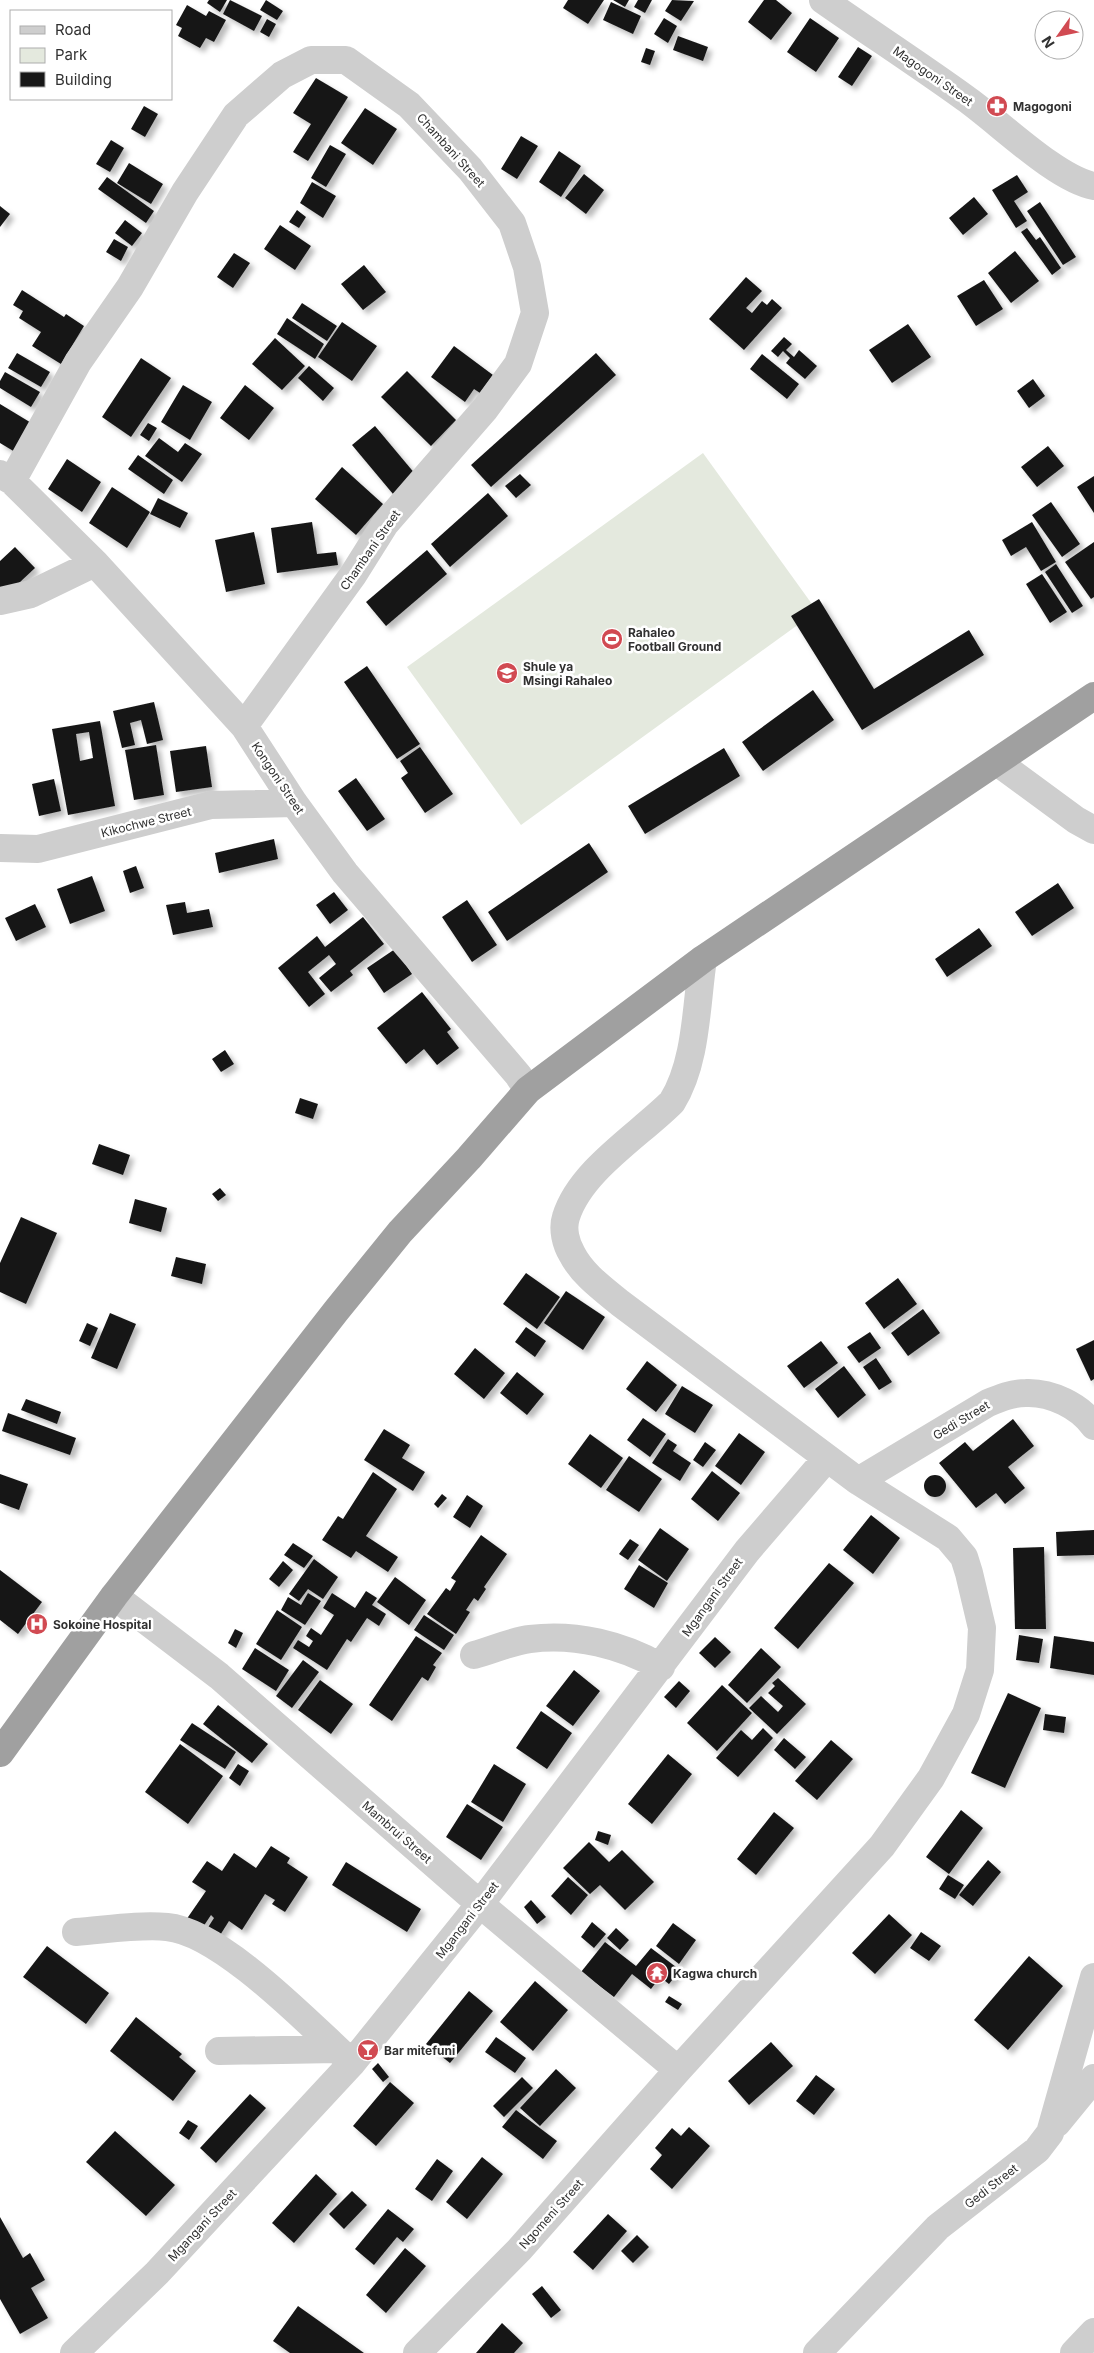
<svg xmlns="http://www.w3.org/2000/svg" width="1094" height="2353" viewBox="0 0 1094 2353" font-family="Inter,sans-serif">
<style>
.green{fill:#e4e9de}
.building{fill:#181818;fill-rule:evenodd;filter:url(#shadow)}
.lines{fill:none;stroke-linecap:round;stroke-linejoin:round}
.minor{stroke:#cecece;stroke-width:28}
.trunk{stroke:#a0a0a0;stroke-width:28}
.labels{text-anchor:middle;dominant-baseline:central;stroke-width:5;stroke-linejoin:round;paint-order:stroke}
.street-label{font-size:12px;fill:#313131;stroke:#fff}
.poi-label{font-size:12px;font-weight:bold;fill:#313131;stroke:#fff;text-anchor:start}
</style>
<defs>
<filter id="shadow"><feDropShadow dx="4.5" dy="4.5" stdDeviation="2.5" flood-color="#0004"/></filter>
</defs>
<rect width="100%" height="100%" fill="#fff"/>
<path class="green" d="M703 453 817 611 521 825 407 667Z"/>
<path class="building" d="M209 0H227L220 12 207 3Z
M230 0 262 16 254 31 223 14Z
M266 0 283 11 277 20 260 10Z
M568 0H604L588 24 563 8Z
M613 0H629L625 7Z
M638 0H652L645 13 634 7Z
M672 0 694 1 681 21 665 11Z
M764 0H776L792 13 771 40 748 22Z
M611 2 641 16 633 34 603 20Z
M187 5 206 16 209 11 226 20 214 42 206 38 200 48 178 36 182 28 176 25Z
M664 18 677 26 668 43 654 34Z
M810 18 839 38 816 72 787 52Z
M267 19 276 24 269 37 260 32Z
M678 36 708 47 703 61 673 50Z
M858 47 872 56 852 86 838 77Z
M646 48 655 51 650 65 641 62Z
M316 78 348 97 308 161 293 152 311 124 293 113Z
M144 106 158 114 145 137 131 129Z
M365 108 397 129 373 165 341 143Z
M521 136 538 146 517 179 501 169Z
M111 140 124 148 110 172 96 164Z
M330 145 346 154 326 187 311 178Z
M559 151 581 166 561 197 539 182Z
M129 163 163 184 151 204 117 183Z
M584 174 604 190 586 214 565 198Z
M1017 175 1028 192 1014 201 1027 221 1016 228 992 190Z
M107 177 154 211 146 223 98 189Z
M312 182 336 196 323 218 300 203Z
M974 197 988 214 963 235 949 218Z
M1040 202 1076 257 1063 265 1027 211Z
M0 206 10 214 0 227Z
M297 210 306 217 299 228 289 222Z
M125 220 142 233 132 246 115 233Z
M280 225 311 246 295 270 264 249Z
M1027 228 1036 240 1040 237 1061 268 1052 275 1021 232Z
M114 239 128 247 121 261 106 252Z
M1015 251 1039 281 1011 303 988 273Z
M234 253 250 263 233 288 217 277Z
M364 265 386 292 363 310 341 284Z
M746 277 762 291 746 308 752 313 762 301 767 305 772 299 782 308 744 350 709 319Z
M984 280 1003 309 976 326 957 296Z
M22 290 64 317 66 314 84 326 61 364 32 346 41 332 19 318 23 311 13 305Z
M302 303 337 326 327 341 292 318Z
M287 318 324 344 315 359 277 334Z
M342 322 377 346 352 381 318 357Z
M908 324 931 357 892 383 869 350Z
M784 337 792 344 786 350 794 357 799 350 817 366 805 379 786 363 790 358 783 351 778 357 771 351Z
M275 338 305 366 282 390 252 364Z
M454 346 493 375 480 393 474 389 465 402 431 377Z
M17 353 50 372 41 387 8 368Z
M596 353 616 375 491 487 471 465Z
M762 354 799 384 787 399 750 369Z
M141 358 171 378 131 437 102 417Z
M309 366 334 388 323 401 298 378Z
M407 371 456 420 431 446 381 397Z
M5 372 40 392 31 407 0 388V381Z
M1033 379 1045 396 1029 408 1017 391Z
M183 385 212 402 190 440 161 422Z
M245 385 274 408 249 440 220 418Z
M0 404 33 424 15 452 0 443Z
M148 423 157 428 149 441 140 435Z
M375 426 416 475 393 494 352 445Z
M159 438 178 452 185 443 202 454 182 482 145 456Z
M1048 446 1064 466 1037 487 1021 467Z
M138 455 173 480 164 494 128 469Z
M67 459 101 482 82 512 48 489Z
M342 467 383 504 356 535 315 499Z
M520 474 531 485 516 498 505 486Z
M1094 476V513L1077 487Z
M112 487 150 512 127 548 89 523Z
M488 493 508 516 450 567 431 544Z
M158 498 188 513 180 528 150 514Z
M1051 502 1080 544 1062 557 1032 515Z
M312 522 317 554 336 552 338 565 277 573 271 528Z
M1032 522 1056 562 1041 571 1026 547 1011 556 1002 540Z
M254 532 265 584 226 592 215 540Z
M1094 542V597L1091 599 1065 562Z
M15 547 35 568 4 597 0 593V561Z
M427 550 447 574 386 626 366 602Z
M1056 564 1083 606 1072 613 1045 572Z
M1042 574 1067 612 1050 623 1026 584Z
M819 599 874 689 969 630 984 655 862 730 791 616Z
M367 666 420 744 397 759 344 682Z
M813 690 834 720 763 771 742 742Z
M154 702 163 740 147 744 141 720 130 723 135 745 122 748 113 711Z
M100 721 115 806 68 815 52 729ZM89 732 93 758 80 761 76 734Z
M156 745 164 795 134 800 125 750Z
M206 746 212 787 176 792 170 751Z
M420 747 453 794 425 813 401 778 408 773 400 761Z
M724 748 740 776 645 834 628 806Z
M356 778 385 819 367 831 338 791Z
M54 779 61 811 39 816 32 784Z
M274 839 278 859 219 873 215 853Z
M589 843 608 872 507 941 488 912Z
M136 866 144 888 130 893 123 871Z
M92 876 105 911 70 924 57 889Z
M1058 883 1074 908 1032 936 1015 912Z
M334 892 348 910 330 924 316 905Z
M467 900 497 945 472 962 442 917Z
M185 902 187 913 209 909 213 927 173 935 166 905Z
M35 904 46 927 16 941 5 918Z
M363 917 384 944 350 971 353 975 331 992 319 978 336 964 329 955 308 972 325 994 309 1007 278 968 317 936 325 947Z
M979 928 992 946 947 977 935 959Z
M395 949 412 974 384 993 367 968Z
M422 992 451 1029 447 1032 459 1048 437 1065 424 1049 406 1064 377 1028Z
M225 1050 234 1064 221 1072 212 1059Z
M300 1098 318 1104 313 1119 295 1113Z
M99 1144 130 1155 123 1175 92 1164Z
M220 1188 226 1195 218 1201 212 1194Z
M135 1199 167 1208 161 1232 129 1223Z
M21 1217 57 1233 26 1304 0 1292V1263Z
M176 1257 206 1264 202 1284 171 1276Z
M526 1273 560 1297 537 1329 503 1304Z
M898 1278 917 1304 884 1329 865 1303Z
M566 1291 605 1317 583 1350 544 1323Z
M923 1309 940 1333 908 1356 891 1333Z
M110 1313 136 1324 117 1369 91 1358Z
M87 1323 98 1328 90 1346 79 1341Z
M526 1327 546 1341 535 1357 515 1342Z
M870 1332 881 1348 859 1363 847 1347Z
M1094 1340V1379L1091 1381 1076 1349Z
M821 1341 838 1363 804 1388 787 1366Z
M475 1348 505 1373 484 1399 454 1374Z
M876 1358 892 1382 879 1390 863 1367Z
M647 1361 677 1385 656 1412 626 1389Z
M844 1366 866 1395 838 1418 815 1389Z
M517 1372 544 1394 527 1415 500 1393Z
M682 1386 713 1405 695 1433 665 1414Z
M26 1399 61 1412 57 1424 21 1410Z
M8 1413 76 1438 70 1455 2 1431Z
M643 1418 666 1434 650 1457 627 1440Z
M1013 1419 1034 1446 1008 1467 1025 1488 1005 1504 996 1493 976 1508 939 1463 965 1442 973 1451Z
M384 1429 410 1445 402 1458 425 1472 413 1491 364 1460Z
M739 1433 765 1452 741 1485 715 1466Z
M590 1434 623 1458 601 1488 568 1464Z
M668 1439 677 1445 673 1451 691 1463 680 1481 652 1463Z
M705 1442 716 1450 703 1467 693 1460Z
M629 1456 662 1479 639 1512 606 1490Z
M712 1471 740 1493 718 1521 691 1499Z
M373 1472 397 1489 366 1536 398 1557 388 1572 356 1551 351 1558 322 1540 338 1516 343 1519Z
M0 1474 28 1484 19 1510 0 1503Z
M924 1486a11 11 0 1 1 22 0a11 11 0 1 1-22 0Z
M442 1494 447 1498 438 1508 434 1504Z
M467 1495 483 1506 470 1528 453 1517Z
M871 1515 900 1538 873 1574 843 1550Z
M660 1528 689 1549 667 1581 638 1560Z
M1094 1530V1555L1057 1556 1056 1532Z
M481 1535 507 1554 484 1587 486 1589 478 1601 474 1598 466 1610 470 1612 456 1634 427 1614 446 1588 450 1591 456 1581 451 1578Z
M630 1539 639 1545 628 1560 619 1554Z
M293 1543 313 1556 304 1568 284 1555Z
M1044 1547 1046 1629H1015L1013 1548Z
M314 1559 338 1577 323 1599 308 1589 299 1601 289 1594Z
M283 1561 293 1570 279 1587 269 1579Z
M829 1563 854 1583 798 1649 774 1628Z
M639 1565 668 1583 654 1608 624 1589Z
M0 1570 42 1602 18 1634 0 1620Z
M395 1577 426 1600 409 1625 377 1602Z
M366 1591 377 1598 372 1605 386 1614 379 1626 367 1618 351 1642 347 1639 327 1670 293 1648 298 1640 309 1647 313 1641 306 1636 311 1628 321 1635 334 1615 323 1608 332 1593 355 1608Z
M308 1593 321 1601 305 1625 281 1610 288 1597 301 1605Z
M277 1610 302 1627 281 1660 256 1644Z
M424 1615 454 1635 444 1650 414 1630Z
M235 1629 243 1633 236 1648 228 1643Z
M1019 1635 1043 1639 1039 1663 1016 1660Z
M416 1636 442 1653 433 1665 436 1667 428 1681 422 1677 392 1721 369 1705Z
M1054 1636 1094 1642V1675L1050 1668Z
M715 1637 731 1652 715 1668 699 1653Z
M255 1648 289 1670 276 1691 242 1669Z
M761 1648 781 1667 747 1703 728 1685Z
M303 1660 319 1672 292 1708 276 1696Z
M574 1670 600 1691 573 1726 546 1706Z
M778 1678 806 1704 777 1734 749 1708 761 1696 778 1712 783 1706 768 1693 775 1686 772 1683Z
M320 1680 353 1704 331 1734 298 1710Z
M679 1681 690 1691 676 1708 664 1697Z
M722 1685 752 1713 717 1751 687 1723Z
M1008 1693 1041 1708 1005 1788 971 1773Z
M218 1705 268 1744 252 1763 203 1724Z
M541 1711 572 1733 547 1769 516 1748Z
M1045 1714 1066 1717 1064 1733 1043 1730Z
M192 1723 236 1752 225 1769 180 1740Z
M763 1728 773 1738 738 1777 716 1758 741 1730 752 1740Z
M784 1738 806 1757 795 1769 774 1750Z
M831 1740 853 1759 817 1800 795 1781Z
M180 1744 223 1776 188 1824 145 1792Z
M668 1754 692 1774 652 1824 628 1804Z
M238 1764 249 1771 240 1786 229 1778Z
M494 1764 526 1784 503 1822 471 1802Z
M467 1804 503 1827 481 1860 446 1837Z
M961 1810 983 1828 949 1874 926 1857Z
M774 1812 794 1828 756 1875 737 1859Z
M598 1831 611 1835 608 1845 595 1840Z
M589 1842 609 1862 622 1850 654 1882 625 1910 600 1885 590 1894 563 1868Z
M271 1846 290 1858 287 1863 308 1877 285 1912 272 1904 275 1900 265 1894 242 1930 229 1921 217 1940 205 1932 214 1918 211 1915 201 1930 186 1920 206 1891 192 1882 207 1861 222 1871 234 1853 256 1868Z
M988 1860 1001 1872 973 1906 959 1895Z
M346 1862 421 1909 407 1932 332 1885Z
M948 1875 964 1885 955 1899 939 1889Z
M568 1877 588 1895 571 1915 551 1896Z
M531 1900 546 1917 537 1924 524 1907Z
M889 1914 912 1935 875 1974 852 1953Z
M592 1922 606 1934 594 1948 581 1937Z
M673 1923 696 1940 679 1964 656 1946Z
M616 1928 629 1940 620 1950 607 1938Z
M921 1932 941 1946 929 1961 910 1948Z
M605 1942 636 1966 651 1948 680 1970 669 1984 660 1977 651 1989 632 1974 614 1997 581 1972Z
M47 1946 109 1993 86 2024 23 1977Z
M1029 1956 1063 1986 1008 2050 974 2020Z
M535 1981 568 2010 533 2051 500 2022Z
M469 1991 493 2011 450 2063 426 2044Z
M669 1996 682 2004 678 2010 665 2002Z
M136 2017 182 2054 179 2057 196 2071 173 2101 110 2051Z
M496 2037 526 2058 515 2073 485 2052Z
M771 2042 793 2066 749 2105 728 2081Z
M378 2063 389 2077 383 2082 372 2069Z
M556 2069 576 2088 540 2126 520 2108Z
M816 2075 835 2089 814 2115 796 2101Z
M522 2077 533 2088 504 2117 493 2106Z
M390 2082 414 2103 376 2146 353 2126Z
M250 2094 266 2108 216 2163 200 2148Z
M516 2110 557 2141 543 2159 502 2127Z
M188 2120 198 2126 189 2140 179 2133Z
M689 2127 710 2146 672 2189 650 2169 662 2155 655 2148 672 2128 681 2136Z
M115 2131 175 2185 146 2216 86 2162Z
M482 2157 503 2174 467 2219 446 2202Z
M437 2159 453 2171 432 2201 415 2189Z
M316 2174 337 2194 294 2243 272 2223Z
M352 2191 367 2205 344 2229 329 2214Z
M388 2209 414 2229 403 2242 397 2237 374 2265 355 2249Z
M608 2214 627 2231 593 2270 573 2252Z
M0 2217 23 2258 30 2253 45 2280 31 2288 48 2318 20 2334 0 2299Z
M637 2235 649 2247 633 2263 621 2251Z
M405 2248 426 2266 386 2313 366 2295Z
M542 2286 561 2310 551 2318 532 2294Z
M298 2306 364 2353H290L273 2341Z
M502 2323 523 2343 514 2353H476Z"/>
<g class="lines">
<path class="minor" d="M823 0C870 33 918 64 965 98 998 121 1056 179 1094 186
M0 474 12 481 95 563 244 726 294 803 345 873 518 1075 528 1090
M12 481 78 362 130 287 185 192 236 115 282 75 311 60H346L409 105 470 169 512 223 527 267 535 313 518 364 485 409 385 524 353 575 244 726
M0 601 31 594 95 563
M997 762 1076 820 1094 830
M0 848 38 849 211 805 294 803
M858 1481 988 1403C1000 1398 1012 1393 1026 1393 1051 1392 1080 1406 1094 1426
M114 1596 219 1676 480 1904 678 2070
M474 1655C493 1650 512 1641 530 1639 575 1633 623 1645 661 1667
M76 1932C104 1930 140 1924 167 1927 222 1932 311 2026 352 2063
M219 2051 337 2049
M1057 2123 1094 2078
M74 2353 157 2273 352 2063 480 1904 747 1551 827 1458
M417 2353 519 2250 678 2070 882 1846 931 1778 966 1714 980 1670 982 1628 969 1573 964 1557 948 1538 858 1481 620 1303C603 1289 582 1274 572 1254 566 1244 562 1229 566 1217 580 1171 639 1135 672 1102 697 1062 696 1005 703 959
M817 2353 938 2227 1037 2150 1050 2133 1094 1977
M1074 2353 1094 2332"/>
<path class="trunk" d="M0 1753 114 1596 336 1311 400 1232 469 1158 528 1090 703 959 1094 696"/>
</g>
<defs>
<g id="pharmacy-disc" transform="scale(1.125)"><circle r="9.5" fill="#d14a52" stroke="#fff"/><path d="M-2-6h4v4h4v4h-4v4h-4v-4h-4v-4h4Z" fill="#fff"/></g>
<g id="stadium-disc" transform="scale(1.125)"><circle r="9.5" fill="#d14a52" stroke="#fff"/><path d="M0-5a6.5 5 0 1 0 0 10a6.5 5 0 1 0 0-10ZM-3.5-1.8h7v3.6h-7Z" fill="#fff"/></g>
<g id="school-disc" transform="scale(1.125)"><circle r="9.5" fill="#d14a52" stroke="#fff"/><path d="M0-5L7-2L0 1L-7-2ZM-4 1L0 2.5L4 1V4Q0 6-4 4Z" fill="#fff"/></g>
<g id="hospital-disc" transform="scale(1.125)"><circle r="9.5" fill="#d14a52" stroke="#fff"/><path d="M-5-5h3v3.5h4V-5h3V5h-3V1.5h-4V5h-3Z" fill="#fff"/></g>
<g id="temple-disc" transform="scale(1.125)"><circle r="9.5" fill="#d14a52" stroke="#fff"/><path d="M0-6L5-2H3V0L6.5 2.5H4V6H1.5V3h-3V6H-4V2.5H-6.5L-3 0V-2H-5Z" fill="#fff"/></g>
<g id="bar-disc" transform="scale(1.125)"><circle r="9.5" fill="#d14a52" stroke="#fff"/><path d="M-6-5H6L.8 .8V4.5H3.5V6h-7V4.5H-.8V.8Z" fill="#fff"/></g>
</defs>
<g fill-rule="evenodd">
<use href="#pharmacy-disc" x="997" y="106"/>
<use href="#stadium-disc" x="612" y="639"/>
<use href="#school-disc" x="507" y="673"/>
<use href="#hospital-disc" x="37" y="1624"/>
<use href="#temple-disc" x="657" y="1973"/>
<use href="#bar-disc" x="368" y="2050"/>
</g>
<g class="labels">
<g class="street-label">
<text transform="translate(933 76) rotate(35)">Magogoni Street</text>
<text transform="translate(451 150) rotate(48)">Chambani Street</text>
<text transform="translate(370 550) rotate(-55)">Chambani Street</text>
<text transform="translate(278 778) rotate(56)">Kongoni Street</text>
<text transform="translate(146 822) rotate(-14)">Kikochwe Street</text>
<text transform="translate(961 1420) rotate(-31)">Gedi Street</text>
<text transform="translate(712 1597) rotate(-54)">Mgangani Street</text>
<text transform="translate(397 1832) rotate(41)">Mambrui Street</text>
<text transform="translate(467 1920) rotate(-52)">Mgangani Street</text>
<text transform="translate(991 2186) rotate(-38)">Gedi Street</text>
<text transform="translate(551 2214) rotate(-48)">Ngomeni Street</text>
<text transform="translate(202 2225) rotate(-47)">Mgangani Street</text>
</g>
<g class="poi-label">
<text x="1013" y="106">Magogoni</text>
<text x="628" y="632">Rahaleo<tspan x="628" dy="14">Football Ground</tspan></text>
<text x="523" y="666">Shule ya<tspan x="523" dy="14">Msingi Rahaleo</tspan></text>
<text x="53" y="1624">Sokoine Hospital</text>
<text x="673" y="1973">Kagwa church</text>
<text x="384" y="2050">Bar mitefuni</text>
</g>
</g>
<rect x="10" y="10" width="162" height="90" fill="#ffffff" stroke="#adadad"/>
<rect x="20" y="26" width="25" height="8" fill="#cecece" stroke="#adadad"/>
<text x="55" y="35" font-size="15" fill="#313131">Road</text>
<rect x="20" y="48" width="25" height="15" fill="#e4e9de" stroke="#adadad"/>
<text x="55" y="60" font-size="15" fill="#313131">Park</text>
<rect x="20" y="72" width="25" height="15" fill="#181818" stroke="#adadad"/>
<text x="55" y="85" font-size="15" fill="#313131">Building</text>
<g transform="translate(1059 35) rotate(237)"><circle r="24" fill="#ffffff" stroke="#adadad"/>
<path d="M0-4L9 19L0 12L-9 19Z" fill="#d14a52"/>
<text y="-8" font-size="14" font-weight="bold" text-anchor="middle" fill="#313131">N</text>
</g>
</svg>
